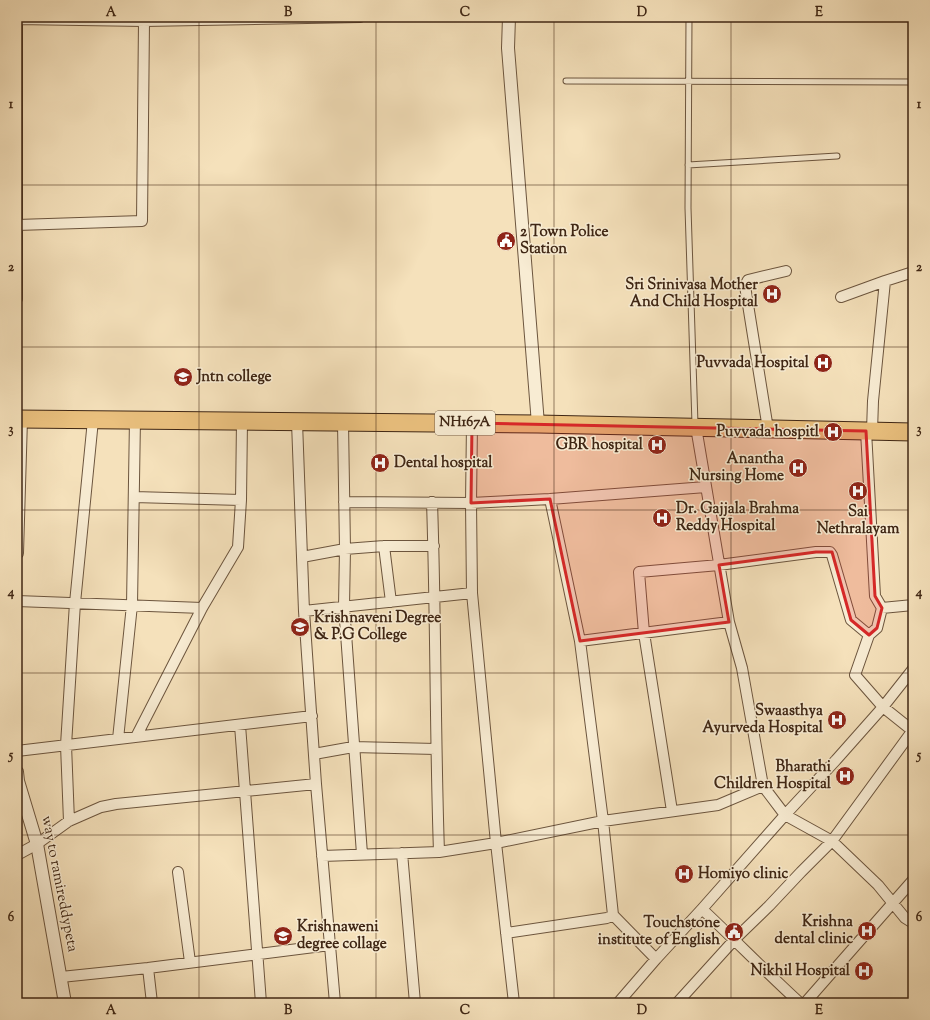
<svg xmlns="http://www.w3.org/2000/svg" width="930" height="1020" viewBox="0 0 930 1020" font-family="'Sorts Mill Goudy',serif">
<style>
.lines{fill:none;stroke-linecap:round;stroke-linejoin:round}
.service-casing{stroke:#6c553e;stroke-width:7}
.minor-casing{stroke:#6c553e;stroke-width:12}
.tertiary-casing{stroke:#6c553e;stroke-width:14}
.trunk-casing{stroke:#3f2614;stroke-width:19}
.service{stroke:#f8ecd3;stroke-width:5}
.minor{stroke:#f8ecd3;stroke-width:10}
.tertiary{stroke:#f8ecd3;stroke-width:12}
.trunk{stroke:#eac07e;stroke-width:17}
.marked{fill:#d62828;fill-opacity:0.2;stroke:#d62828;stroke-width:3;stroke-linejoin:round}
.grid{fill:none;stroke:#3f2614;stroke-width:1;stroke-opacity:0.55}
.labels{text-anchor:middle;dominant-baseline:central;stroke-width:3;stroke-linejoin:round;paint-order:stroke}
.shield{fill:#f8ecd3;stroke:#76614d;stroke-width:1}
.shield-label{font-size:14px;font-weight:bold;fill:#3f2614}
.poi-label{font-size:15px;font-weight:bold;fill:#3f2614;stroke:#f8ecd3;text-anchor:end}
.street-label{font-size:15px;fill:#3f2614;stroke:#f8ecd3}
.neatline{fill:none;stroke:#3f2614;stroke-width:1.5}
.grid-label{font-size:13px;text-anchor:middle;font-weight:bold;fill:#3f2614}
</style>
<rect width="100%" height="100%" fill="#f5e1bb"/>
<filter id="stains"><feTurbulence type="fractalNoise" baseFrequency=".005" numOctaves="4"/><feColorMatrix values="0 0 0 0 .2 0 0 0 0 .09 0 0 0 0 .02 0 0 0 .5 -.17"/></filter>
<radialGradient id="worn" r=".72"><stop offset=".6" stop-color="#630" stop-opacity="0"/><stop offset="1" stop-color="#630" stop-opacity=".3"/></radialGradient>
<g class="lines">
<g class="service-casing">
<path id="service" d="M689 17 688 208 695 424
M566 81 913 82
M688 165 837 156"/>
</g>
<g class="minor-casing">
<path id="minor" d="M17 19 144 21 360 17
M17 22V299
M17 225 142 221 144 21
M885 281 913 272
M841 297 885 281 873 401 872 431
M297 422 304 611 316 784 335 1003
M343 423 345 549 344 606 362 854
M472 423 471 503 472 593 496 843 514 1003
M696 427 729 622 742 668 763 786 785 815 832 841 913 730
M768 429 745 286 748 280 786 271
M134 497 241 500
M550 499 580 641 603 821 613 915 656 959
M344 502 471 503 550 499 706 487
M384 546 391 602
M302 557 345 549 384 546H434
M17 601 202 608
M882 608 913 605
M304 611 472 593
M580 641 729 622
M913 669 883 707 913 731
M240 725 261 1003
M136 737 202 608 238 547 241 500 242 421
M118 739 132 605 135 419
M17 751 312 716
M314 754 353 747 436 749
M672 811 644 633 639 572 719 565 816 552H830L832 555 851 620 869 635
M69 821 66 745 75 603 93 420
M439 852 496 843 603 821 718 805 763 786
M402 853 415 1003
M17 855 37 844 69 821 101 807 116 804 316 784
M322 856 439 852C435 736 436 619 432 502
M178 872 190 962
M702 909C735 940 767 973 800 1003
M506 933 607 918 613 915
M148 968 152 1003
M61 977 148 968 330 945
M618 1003 656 959 702 909 785 815 836 760 883 707 855 675 869 635 877 628 882 608 875 596 866 431
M677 1003 735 939 769 906 801 872 832 841 878 885 905 918 913 923
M805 1003 913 880"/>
</g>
<g class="tertiary-casing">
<path id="tertiary" d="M509 17 508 48 538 424
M17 553 21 419
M17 772 18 781 37 844 65 1003"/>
</g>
<g class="trunk-casing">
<path id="trunk" d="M17 419 538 424 913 432"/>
</g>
<use href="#service" class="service"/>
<use href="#minor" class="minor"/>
<use href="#tertiary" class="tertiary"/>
<use href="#trunk" class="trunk"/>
</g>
<path class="marked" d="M472 423 866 431 875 596 882 608 877 628 869 635 851 620 832 552H816L719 565 729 622 580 641 550 499 471 503Z"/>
<path class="grid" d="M199 17V1003M376 17V1003M554 17V1003M731 17V1003M17 185H913M17 347H913M17 510H913M17 673H913M17 835H913"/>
<defs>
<g id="civic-disc" transform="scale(1)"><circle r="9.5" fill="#8f2418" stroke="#f8ecd3"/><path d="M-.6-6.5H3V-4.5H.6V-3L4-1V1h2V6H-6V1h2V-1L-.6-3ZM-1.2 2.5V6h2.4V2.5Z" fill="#fff"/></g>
<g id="hospital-disc" transform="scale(1)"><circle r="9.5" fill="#8f2418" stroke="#f8ecd3"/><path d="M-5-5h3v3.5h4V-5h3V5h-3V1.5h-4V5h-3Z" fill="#fff"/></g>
<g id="university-disc" transform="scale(1)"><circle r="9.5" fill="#8f2418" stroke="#f8ecd3"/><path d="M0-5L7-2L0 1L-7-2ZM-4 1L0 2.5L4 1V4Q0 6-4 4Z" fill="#fff"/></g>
</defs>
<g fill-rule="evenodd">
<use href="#civic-disc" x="506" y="241"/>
<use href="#hospital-disc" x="772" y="294"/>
<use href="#hospital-disc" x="823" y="363"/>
<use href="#university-disc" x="183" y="377"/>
<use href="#hospital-disc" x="833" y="432"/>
<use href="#hospital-disc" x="657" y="445"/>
<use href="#hospital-disc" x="380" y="463"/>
<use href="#hospital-disc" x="798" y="468"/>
<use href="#hospital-disc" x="858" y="491"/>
<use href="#hospital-disc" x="662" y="518"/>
<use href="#university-disc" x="300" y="627"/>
<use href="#hospital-disc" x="837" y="720"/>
<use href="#hospital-disc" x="845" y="776"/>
<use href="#hospital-disc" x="684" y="874"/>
<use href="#hospital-disc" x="867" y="931"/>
<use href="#civic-disc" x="734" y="932"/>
<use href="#university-disc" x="283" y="936"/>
<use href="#hospital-disc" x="864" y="971"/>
</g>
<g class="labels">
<rect class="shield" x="435" y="411" width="60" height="24" rx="3"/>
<g class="shield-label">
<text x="465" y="423">NH167A</text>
</g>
<g class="poi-label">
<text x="520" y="232" text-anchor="start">2 Town Police<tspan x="520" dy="17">Station</tspan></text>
<text x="758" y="285">Sri Srinivasa Mother<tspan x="758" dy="17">And Child Hospital</tspan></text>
<text x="809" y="363">Puvvada Hospital</text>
<text x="197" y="377" text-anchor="start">Jntn college</text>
<text x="819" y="432">Puvvada hospitl</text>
<text x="643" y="445">GBR hospital</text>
<text x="784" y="459">Anantha<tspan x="784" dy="17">Nursing Home</tspan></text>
<text x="394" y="463" text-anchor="start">Dental hospital</text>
<text x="676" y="509" text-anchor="start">Dr. Gajjala Brahma<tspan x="676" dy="17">Reddy Hospital</tspan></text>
<text x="858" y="512" text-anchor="middle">Sai<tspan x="858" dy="17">Nethralayam</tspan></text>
<text x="314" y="618" text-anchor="start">Krishnaveni Degree<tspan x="314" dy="17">&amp; P.G College</tspan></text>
<text x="823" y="711">Swaasthya<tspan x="823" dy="17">Ayurveda Hospital</tspan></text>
<text x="831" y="767">Bharathi<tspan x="831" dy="17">Children Hospital</tspan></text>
<text x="698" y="874" text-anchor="start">Homiyo clinic</text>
<text x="853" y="922">Krishna<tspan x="853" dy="17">dental clinic</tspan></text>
<text x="720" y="923">Touchstone<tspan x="720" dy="17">institute of English</tspan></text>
<text x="297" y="927" text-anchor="start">Krishnaweni<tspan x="297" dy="17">degree collage</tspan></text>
<text x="850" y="971">Nikhil Hospital</text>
</g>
<g class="street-label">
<text transform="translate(59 884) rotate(79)">way to ramireddypeta</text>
</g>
</g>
<rect width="930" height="1020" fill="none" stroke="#f5e1bb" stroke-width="44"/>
<rect x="22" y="22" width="886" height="976" class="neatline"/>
<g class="grid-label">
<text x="111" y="16">A</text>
<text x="288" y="16">B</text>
<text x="465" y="16">C</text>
<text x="642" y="16">D</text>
<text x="819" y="16">E</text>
<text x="11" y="108">1</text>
<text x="919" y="108">1</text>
<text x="11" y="271">2</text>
<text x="919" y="271">2</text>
<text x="11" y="433">3</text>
<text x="919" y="433">3</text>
<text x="11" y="596">4</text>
<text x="919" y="596">4</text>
<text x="11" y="759">5</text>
<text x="919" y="759">5</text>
<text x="11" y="921">6</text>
<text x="919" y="921">6</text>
<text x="111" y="1014">A</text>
<text x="288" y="1014">B</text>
<text x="465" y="1014">C</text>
<text x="642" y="1014">D</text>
<text x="819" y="1014">E</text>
</g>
<rect width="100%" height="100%" filter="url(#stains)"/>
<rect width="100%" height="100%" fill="url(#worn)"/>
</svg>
